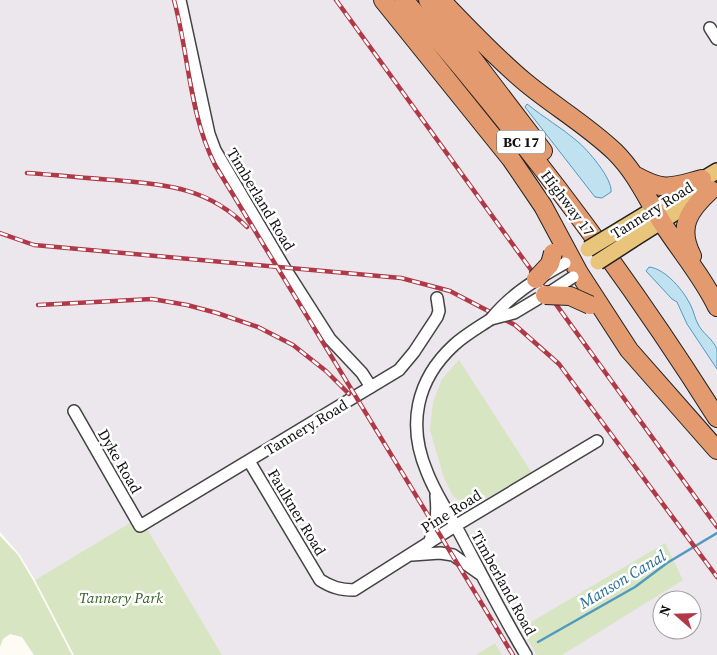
<svg xmlns="http://www.w3.org/2000/svg" width="717" height="655" viewBox="0 0 717 655" font-family="'Source Serif 4',serif">
<style>
.industrial{fill:#ece6ed;fill-rule:evenodd}
.green{fill:#d7e5c2}
.water{fill:#bfe1f0;stroke:#4f9abe}
.lines{fill:none;stroke-linecap:round;stroke-linejoin:round}
.stream{stroke:#4f9abe;stroke-width:2.5}
.minor-casing{stroke:#434343;stroke-width:14}
.major-casing{stroke:#212121;stroke-width:18}
.highway-casing{stroke:#212121;stroke-width:20}
.minor{stroke:#fff;stroke-width:11}
.major{stroke:#e8c57a;stroke-width:15}
.highway{stroke:#e39a6e;stroke-width:18}
.rail-casing{stroke:#b13847;stroke-width:4.5}
.rail{stroke:#fff;stroke-width:2.5;stroke-dasharray:8;stroke-linecap:butt}
.minor-bridge-casing{stroke:#434343;stroke-width:14;stroke-linecap:butt}
.major-bridge-casing{stroke:#212121;stroke-width:18;stroke-linecap:butt}
.highway-bridge-casing{stroke:#212121;stroke-width:20;stroke-linecap:butt}
.minor-bridge{stroke:#fff;stroke-width:11}
.major-bridge{stroke:#e8c57a;stroke-width:15}
.highway-bridge{stroke:#e39a6e;stroke-width:18}
.labels{text-anchor:middle;dominant-baseline:central;stroke-width:5;stroke-linejoin:round;paint-order:stroke}
.shield{fill:#fff;stroke:#585858;stroke-width:1}
.shield-label{font-size:14px;font-weight:bold;fill:#101010}
.street-label{font-size:15px;fill:#101010;stroke:#fff}
.park-label{font-size:15px;font-style:italic;fill:#386127;stroke:#fff}
.water-label{font-size:16px;font-style:italic;fill:#276e95;stroke:#fff}
</style>
<rect width="100%" height="100%" fill="#fefbf5"/>
<path class="industrial" d="M0 0H717V655H222L140 518 35 580 20 555 0 532ZM662 600H692V630H662Z"/>
<path class="green" d="M459 360 532 473 487 498 466 505 453 496 444 478 430 430 433 402 442 379Z
M140 517 222 655H74L35 580Z
M0 536 18 555 34 582 72 655H34L22 637 10 634 3 639 0 647Z
M665 543 683 580 562 655H537L521 628Z
M495 643 502 655H476Z"/>
<path class="water" d="M527 104C543 117 562 128 577 141 587 149 613 179 611 192L602 198 595 197 525 107Z
M649 267C666 269 684 291 691 306 694 312 695 319 698 324 702 333 713 339 717 349 717 355 717 363 717 369L687 324 677 302 672 299 646 271Z"/>
<g class="lines">
<path class="stream" d="M538 642 635 587 667 563 717 533"/>
<g class="minor-casing">
<path id="minor" d="M180 0 209 134 215 150 284 267 330 339 362 373 371 387
M710 28 717 39
M491 319C479 327 465 335 454 345 416 380 407 425 427 472 435 493 448 512 459 532 481 573 502 615 526 655
M74 411 140 526 399 370 414 352 437 317 439 311 437 298
M249 461 320 580C331 587 340 590 354 590L455 526 597 441
M429 543C436 525 438 515 436 496
M412 555 440 553 453 555 480 574"/>
</g>
<g class="major-casing">
<path id="major" d="M623 228 717 171
M632 240 700 197"/>
</g>
<g class="highway-casing">
<path id="highway" d="M383 0 511 159 543 206 579 273 629 350 717 450
M404 0C518 131 624 270 717 418
M428 0 543 151
M441 0C468 28 495 57 525 82 554 106 588 126 615 152 637 174 647 199 663 224 681 252 703 277 717 307
M636 176C665 192 671 187 702 179
M692 256C677 227 689 210 711 190"/>
</g>
<use href="#minor" class="minor"/>
<use href="#major" class="major"/>
<use href="#highway" class="highway"/>
<g class="rail-casing">
<path id="rail" d="M174 0C189 55 189 114 215 165L513 655
M336 0 717 527
M27 173C56 175 85 178 114 180 166 185 208 187 247 227
M0 233 34 245 401 278 450 291 515 325 559 364 717 577
M38 305 152 299 187 305 217 313 258 327 293 345 326 371 349 394"/>
</g>
<use href="#rail" class="rail"/>
<g class="minor-bridge-casing">
<path id="minor-bridge" d="M547 294 573 277
M491 319C512 293 537 279 565 263
M491 319 514 313 539 298"/>
</g>
<g class="major-bridge-casing">
<path id="major-bridge" d="M588 249 623 228
M598 262 632 240"/>
</g>
<g class="highway-bridge-casing">
<path id="highway-bridge" d="M536 279 550 264 553 253
M545 295 570 296 590 305"/>
</g>
<use href="#minor-bridge" class="minor-bridge"/>
<use href="#major-bridge" class="major-bridge"/>
<use href="#highway-bridge" class="highway-bridge"/>
</g>
<g class="labels">
<rect class="shield" x="497" y="130.5" width="48" height="23" rx="4"/>
<g class="shield-label">
<text x="521" y="142">BC 17</text>
</g>
<g class="street-label">
<text transform="translate(261 199) rotate(59)">Timberland Road</text>
<text transform="translate(568 203) rotate(53)">Highway 17</text>
<text transform="translate(652 210) rotate(-32)">Tannery Road</text>
<text transform="translate(306 427) rotate(-31)">Tannery Road</text>
<text transform="translate(120 461) rotate(60)">Dyke Road</text>
<text transform="translate(451 511) rotate(-32)">Pine Road</text>
<text transform="translate(297 512) rotate(59)">Faulkner Road</text>
<text transform="translate(504 583) rotate(61)">Timberland Road</text>
</g>
<g class="park-label">
<text x="121" y="597">Tannery Park</text>
</g>
<g class="water-label">
<text transform="translate(622 579) rotate(-31)">Manson Canal</text>
</g>
</g>
<g transform="translate(677 615) rotate(290)"><circle r="24" fill="#ffffff" stroke="#9f9f9f"/>
<path d="M0-4L9 19L0 12L-9 19Z" fill="#b13847"/>
<text y="-8" font-size="14" font-weight="bold" text-anchor="middle" fill="#101010">N</text>
</g>
</svg>
